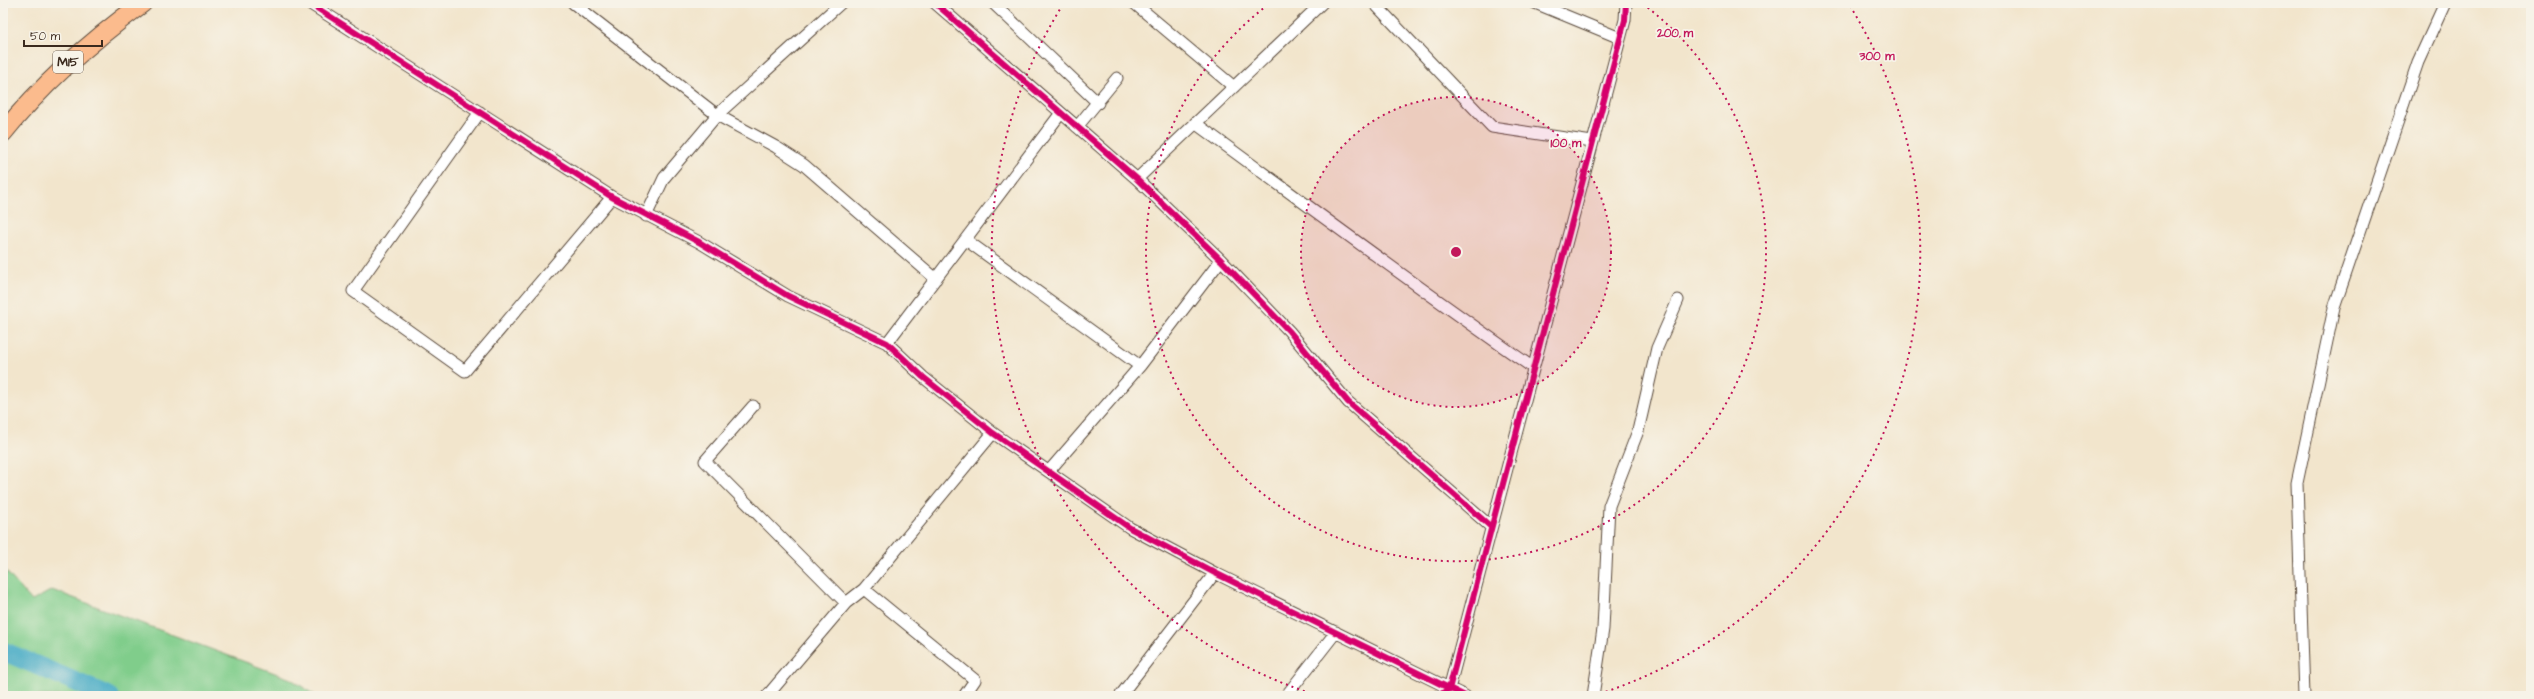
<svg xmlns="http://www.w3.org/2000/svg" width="2534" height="699" viewBox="0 0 2534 699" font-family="'Architects Daughter',sans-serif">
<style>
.green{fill:#80cd8b;stroke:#5e7c54}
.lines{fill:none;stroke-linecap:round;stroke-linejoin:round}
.river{stroke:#45aac5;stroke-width:19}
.minor-casing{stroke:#564638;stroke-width:13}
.trunk-casing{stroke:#564638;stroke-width:20}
.minor{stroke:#fff;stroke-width:11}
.trunk{stroke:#fbbb8d;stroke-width:18}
.cycleway-casing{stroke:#f7f3e8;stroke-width:8}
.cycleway{stroke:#d6006c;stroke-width:6}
.ring{fill:none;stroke:#c2185b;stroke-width:2;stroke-dasharray:2 4}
.labels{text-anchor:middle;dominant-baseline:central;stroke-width:3.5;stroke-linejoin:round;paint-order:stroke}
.shield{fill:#f7f3e8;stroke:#73665b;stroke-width:1}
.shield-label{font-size:13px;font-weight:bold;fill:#3b2a1e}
.centre{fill:#c2185b;stroke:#f7f3e8;stroke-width:2}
.ring-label{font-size:12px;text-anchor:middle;font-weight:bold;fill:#c2185b;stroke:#f7f3e8;stroke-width:3.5;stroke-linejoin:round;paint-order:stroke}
</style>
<rect width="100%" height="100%" fill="#f7f3e8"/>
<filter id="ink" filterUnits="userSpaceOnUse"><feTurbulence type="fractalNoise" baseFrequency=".025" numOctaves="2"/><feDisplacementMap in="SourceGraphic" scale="8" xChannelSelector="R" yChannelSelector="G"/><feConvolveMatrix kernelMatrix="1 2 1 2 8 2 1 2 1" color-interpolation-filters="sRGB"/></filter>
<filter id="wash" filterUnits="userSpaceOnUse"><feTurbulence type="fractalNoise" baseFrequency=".012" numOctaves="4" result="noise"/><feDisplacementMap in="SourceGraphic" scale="16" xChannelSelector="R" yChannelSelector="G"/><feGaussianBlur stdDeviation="0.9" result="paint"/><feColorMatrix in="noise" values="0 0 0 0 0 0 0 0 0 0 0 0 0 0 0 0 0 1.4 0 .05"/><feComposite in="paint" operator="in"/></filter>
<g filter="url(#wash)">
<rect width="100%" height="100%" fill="#f2e5cc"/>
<path class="green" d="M3 568 32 601 52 590 291 679 316 696H3Z"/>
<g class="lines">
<path class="river" d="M3 651 109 696"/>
</g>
</g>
<g filter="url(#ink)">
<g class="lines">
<g class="minor-casing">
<path id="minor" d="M309 3 612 197 699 242 788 296 887 343 923 377 993 433 1130 528 1215 573 1465 696
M573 3 717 115 776 147 804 165 936 279
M935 3 1137 179 1221 260 1289 331 1348 402 1490 526
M993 3 1098 103
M1134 3 1234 87
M1374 3 1492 127 1592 142
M1535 3 1620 38
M480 112 353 291 465 371 612 197
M1195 123C1307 205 1418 288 1532 367
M1077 127 1117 78
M1137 179 1322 3
M646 216 664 178 717 115 841 3
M966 240 1140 366
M887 343 1061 113
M753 406 705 461 846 603
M1049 471 1140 366 1221 260
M864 589 975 680 964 696
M767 696 846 603 864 589 993 433
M1120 696 1215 573
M1286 696 1336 632
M1438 696 1449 689 1625 20 1626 3
M1593 696 1603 629 1609 506 1638 431 1657 348 1678 300
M2304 696 2297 483 2334 308 2418 62 2445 3"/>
</g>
<g class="trunk-casing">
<path id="trunk" d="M3 133C44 82 91 41 143 3"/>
</g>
<use href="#minor" class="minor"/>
<use href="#trunk" class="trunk"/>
<g class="cycleway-casing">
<path id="cycleway" d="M309 3 612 197 699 242 788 296 887 343 923 377 993 433 1130 528 1215 573 1465 696
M935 3 1137 179 1221 260 1289 331 1348 402 1490 526
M1438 696 1449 689 1625 20 1626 3"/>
</g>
<use href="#cycleway" class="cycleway"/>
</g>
</g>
<circle cx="1456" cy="252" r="155" fill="#c2185b" fill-opacity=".12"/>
<g class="ring">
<circle cx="1456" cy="252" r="155"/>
<path d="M1643 4A310 310 0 1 1 1269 4"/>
<path d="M1316 695A465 465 0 0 1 1062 6M1850 6A465 465 0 0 1 1596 695"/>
</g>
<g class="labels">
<rect class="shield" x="53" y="51" width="30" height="22" rx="3"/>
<g class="shield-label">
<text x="68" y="62">M15</text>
</g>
</g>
<circle cx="1456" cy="252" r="6" class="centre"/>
<g class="ring-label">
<text x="1675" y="37">200 m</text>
<text x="1877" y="60">300 m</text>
<text x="1566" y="147">100 m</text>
</g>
<rect width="2534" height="699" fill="none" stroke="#f7f3e8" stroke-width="16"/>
<path d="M24 40v6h78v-6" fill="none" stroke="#3b2a1e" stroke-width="2"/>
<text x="30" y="40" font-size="12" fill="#3b2a1e" stroke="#f7f3e8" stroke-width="3" paint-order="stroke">50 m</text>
</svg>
